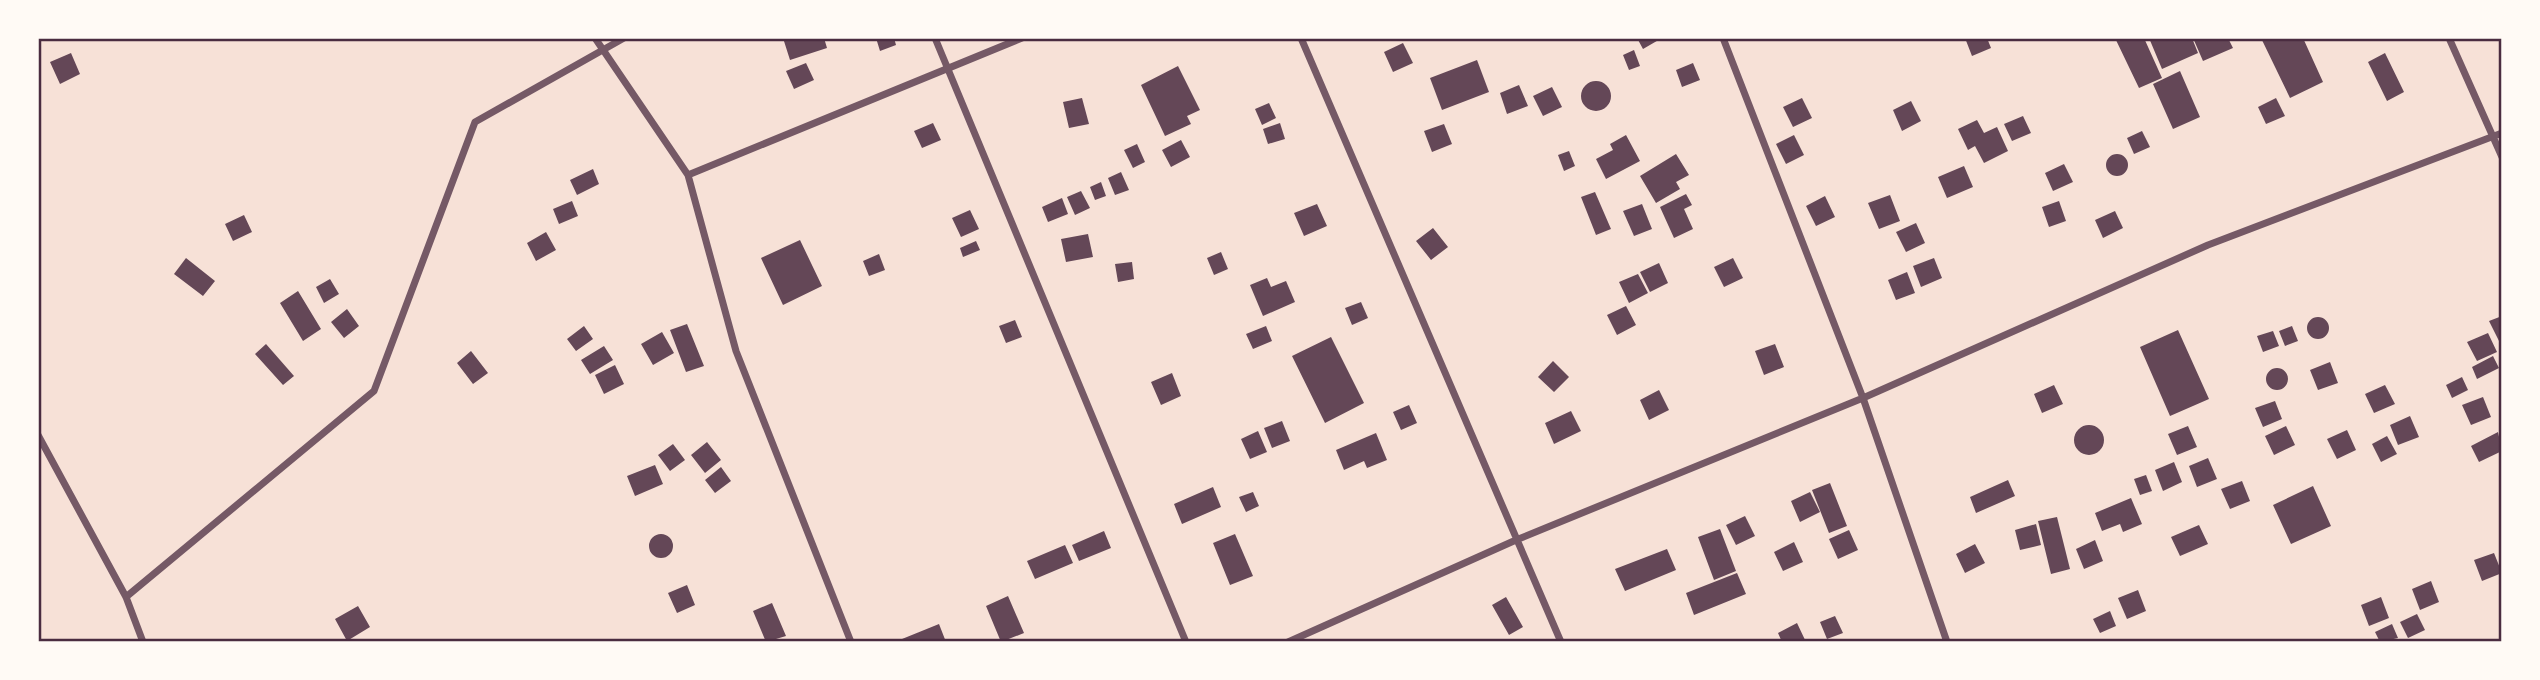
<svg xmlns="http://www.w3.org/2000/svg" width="2540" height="680" viewBox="0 0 2540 680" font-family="'Archivo Narrow',sans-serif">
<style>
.building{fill:#644757}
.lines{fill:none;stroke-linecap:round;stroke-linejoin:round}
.minor{stroke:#755966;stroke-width:7}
.neatline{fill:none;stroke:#4a2c40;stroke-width:2.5}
</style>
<rect width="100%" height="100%" fill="#f7e1d7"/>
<path class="building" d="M783 38H824L827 48 790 60Z
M876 38H894L896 45 880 51Z
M1637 38H1662L1643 49Z
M1965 38H1987L1991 48 1972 56Z
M2115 38H2144L2162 78 2139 88Z
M2149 38H2192L2198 53 2162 69Z
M2193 38H2228L2233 48 2203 61Z
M2261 38H2303L2323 82 2290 98Z
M1403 43 1413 63 1393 72 1384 52Z
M1634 50 1640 66 1629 70 1623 55Z
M71 53 80 74 60 84 50 62Z
M2385 53 2404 92 2387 101 2368 62Z
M1477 60 1489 92 1442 110 1430 78Z
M806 63 814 80 794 89 786 71Z
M1693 63 1700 80 1682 87 1676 70Z
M1178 66 1200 110 1187 116 1191 124 1165 136 1141 85Z
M2180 71 2200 117 2173 129 2153 84Z
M1581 96a15 15 0 1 1 30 0a15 15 0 1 1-30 0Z
M1519 85 1528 106 1507 114 1500 93Z
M1552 87 1562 107 1543 116 1533 96Z
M1082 98 1089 124 1069 128 1063 102Z
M1802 98 1812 118 1793 127 1783 107Z
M2276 98 2285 116 2266 124 2258 107Z
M1911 101 1921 121 1902 131 1893 110Z
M1269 103 1276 118 1262 125 1255 109Z
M2023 116 2031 133 2012 141 2004 124Z
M1977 120 1984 133 1997 127 2008 151 1984 163 1975 146 1968 150 1958 129Z
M933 123 941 140 922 148 914 131Z
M1280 123 1285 139 1268 144 1263 129Z
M1444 124 1452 144 1432 152 1424 131Z
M2142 131 2150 147 2134 154 2127 138Z
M1626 135 1640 161 1606 179 1596 159 1613 150 1610 144Z
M1794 135 1804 155 1786 164 1776 144Z
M1181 140 1190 157 1171 167 1162 150Z
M1137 144 1145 162 1133 168 1124 150Z
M1569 151 1575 166 1564 171 1558 155Z
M1676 154 1689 175 1676 182 1680 189 1656 203 1640 176Z
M2106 165a11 11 0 1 1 22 0a11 11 0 1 1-22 0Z
M2064 164 2073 182 2053 191 2045 173Z
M1964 166 1973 187 1947 198 1938 177Z
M593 169 599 184 577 195 570 180Z
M1121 172 1129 190 1115 195 1108 178Z
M1101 182 1106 196 1095 200 1090 187Z
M1081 191 1090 208 1075 215 1067 197Z
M1595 192 1611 229 1596 235 1581 197Z
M1686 194 1692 205 1684 209 1693 229 1674 238 1660 207Z
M1890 195 1900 221 1879 229 1868 203Z
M1825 196 1835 217 1816 226 1806 206Z
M1062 198 1068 214 1048 222 1042 207Z
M572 201 578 216 559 224 553 209Z
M2059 201 2066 221 2049 227 2042 207Z
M1317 204 1327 226 1304 236 1294 213Z
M1642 204 1652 229 1634 236 1623 211Z
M970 210 979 229 961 237 952 218Z
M2115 211 2123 228 2103 238 2095 220Z
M244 215 252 232 233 241 225 224Z
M1916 223 1925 243 1906 252 1896 232Z
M1433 228 1448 247 1431 260 1416 241Z
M546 232 556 250 536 261 527 243Z
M1088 234 1093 257 1066 262 1061 239Z
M800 240 822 286 783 305 761 258Z
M976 241 980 250 963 257 960 248Z
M1221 252 1228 269 1214 275 1207 258Z
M879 254 885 270 869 276 863 261Z
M186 258 215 281 203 296 174 274Z
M1733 258 1743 278 1724 287 1714 267Z
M1934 258 1942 278 1921 287 1913 266Z
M1132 262 1134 279 1118 282 1115 264Z
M1659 263 1668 283 1650 292 1640 272Z
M1907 272 1915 293 1896 300 1888 280Z
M1638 274 1648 293 1629 303 1619 282Z
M1267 278 1271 287 1286 281 1295 302 1263 316 1250 285Z
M330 279 339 294 324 303 316 287Z
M298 291 321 329 303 341 280 303Z
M1361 302 1368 318 1352 325 1345 308Z
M1626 306 1636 325 1617 335 1607 315Z
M347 309 359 326 344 338 331 322Z
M2502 316V347L2489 321Z
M2307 328a11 11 0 1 1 22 0a11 11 0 1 1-22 0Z
M1015 320 1022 337 1006 343 999 326Z
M687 324 704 366 686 372 670 330Z
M584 326 593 339 576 351 567 339Z
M1266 326 1272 341 1253 349 1246 334Z
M2292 326 2298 341 2285 346 2279 331Z
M2178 330 2209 399 2170 416 2140 347Z
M2273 331 2279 346 2263 352 2257 336Z
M662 332 674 353 653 365 641 344Z
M2488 333 2497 352 2477 361 2467 342Z
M1331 337 1364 403 1325 423 1292 356Z
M266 344 294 376 283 385 255 354Z
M1775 344 1784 367 1764 375 1755 351Z
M604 346 613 360 590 374 581 360Z
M471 351 488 373 473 384 457 363Z
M2493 356 2499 368 2477 379 2472 367Z
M1553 361 1569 377 1554 392 1538 377Z
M2330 362 2338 383 2318 390 2310 370Z
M615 365 624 384 604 394 595 375Z
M2266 379a11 11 0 1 1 22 0a11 11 0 1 1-22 0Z
M1172 373 1181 396 1161 405 1151 382Z
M2462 377 2468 390 2452 398 2446 385Z
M2054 385 2063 404 2042 413 2034 394Z
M2385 385 2395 404 2374 413 2365 394Z
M1659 390 1669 410 1649 420 1640 400Z
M2483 397 2491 417 2471 425 2462 405Z
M2275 401 2282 419 2263 427 2255 408Z
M1409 405 1417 423 1401 430 1393 412Z
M1571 411 1581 431 1554 444 1545 423Z
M2410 416 2419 437 2398 445 2390 425Z
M1282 421 1290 441 1272 448 1264 428Z
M2074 440a15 15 0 1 1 30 0a15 15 0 1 1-30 0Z
M2188 426 2197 447 2177 455 2168 434Z
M2286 426 2295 445 2274 455 2265 436Z
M2347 430 2356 450 2337 459 2327 439Z
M1258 431 1267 452 1250 459 1241 439Z
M2498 432 2502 451 2479 462 2471 446Z
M1376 433 1387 460 1367 468 1364 461 1344 470 1336 450Z
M2387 436 2397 454 2381 462 2372 444Z
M707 442 721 460 705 473 691 455Z
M673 444 685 460 670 471 658 455Z
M2208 458 2217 479 2197 487 2189 466Z
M2174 462 2182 482 2163 491 2155 470Z
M655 465 663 484 635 496 627 476Z
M721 467 731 481 715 493 705 480Z
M2146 475 2152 491 2140 495 2134 479Z
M2008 480 2015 496 1976 513 1970 497Z
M2242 481 2250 501 2230 509 2221 489Z
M1830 483 1847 526 1829 533 1812 490Z
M2313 486 2331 526 2291 544 2273 505Z
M1213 487 1221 507 1182 524 1174 504Z
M1253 492 1259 506 1246 512 1239 497Z
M1810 492 1820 512 1800 522 1791 501Z
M2131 498 2142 524 2123 532 2120 524 2102 531 2095 513Z
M1745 516 1755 536 1736 545 1726 525Z
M2057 517 2070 569 2051 574 2038 521Z
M2036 524 2041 545 2020 550 2015 530Z
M2199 525 2208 544 2180 556 2171 537Z
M1720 529 1736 571 1714 580 1698 537Z
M1849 530 1858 550 1838 559 1829 539Z
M1104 531 1111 548 1079 561 1072 545Z
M1235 534 1253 576 1230 585 1213 543Z
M649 546a12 12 0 1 1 24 0a12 12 0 1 1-24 0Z
M2095 540 2103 561 2084 569 2076 549Z
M1794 542 1803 562 1783 571 1774 552Z
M1975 544 1985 563 1965 573 1956 554Z
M1065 545 1073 563 1035 579 1027 561Z
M1667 549 1676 570 1625 591 1615 569Z
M2494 553 2502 573 2482 581 2474 560Z
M1737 573 1746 594 1694 615 1686 593Z
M2431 581 2439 602 2420 610 2412 589Z
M687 585 695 605 677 613 668 593Z
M2138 590 2146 611 2127 619 2118 598Z
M1008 596 1024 633 1001 642 986 606Z
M1506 597 1523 627 1509 635 1492 605Z
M2381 597 2389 618 2369 626 2361 605Z
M772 603 786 636 766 642 753 611Z
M358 606 370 627 347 641 335 619Z
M2110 611 2116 626 2100 633 2093 619Z
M2417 614 2425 630 2408 638 2400 622Z
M1835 616 1843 633 1827 639 1820 622Z
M1797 623 1806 642H1782L1778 633Z
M939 624 946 642H903L902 639Z
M2392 624 2398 638 2380 642 2375 632Z"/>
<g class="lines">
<path class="minor" d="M595 38 688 175 736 351 851 642
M935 38 1186 642
M1301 38 1561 642
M1723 38 1863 398 1947 642
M2449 38 2502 157
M688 175 1022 38
M38 435 126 597 143 642
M126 597 374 391 475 122 624 38
M1288 642 1516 540 1863 398 2208 245 2502 133"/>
</g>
<rect width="2540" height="680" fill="none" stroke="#fffaf5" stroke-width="80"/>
<rect x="40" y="40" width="2460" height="600" class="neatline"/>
</svg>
